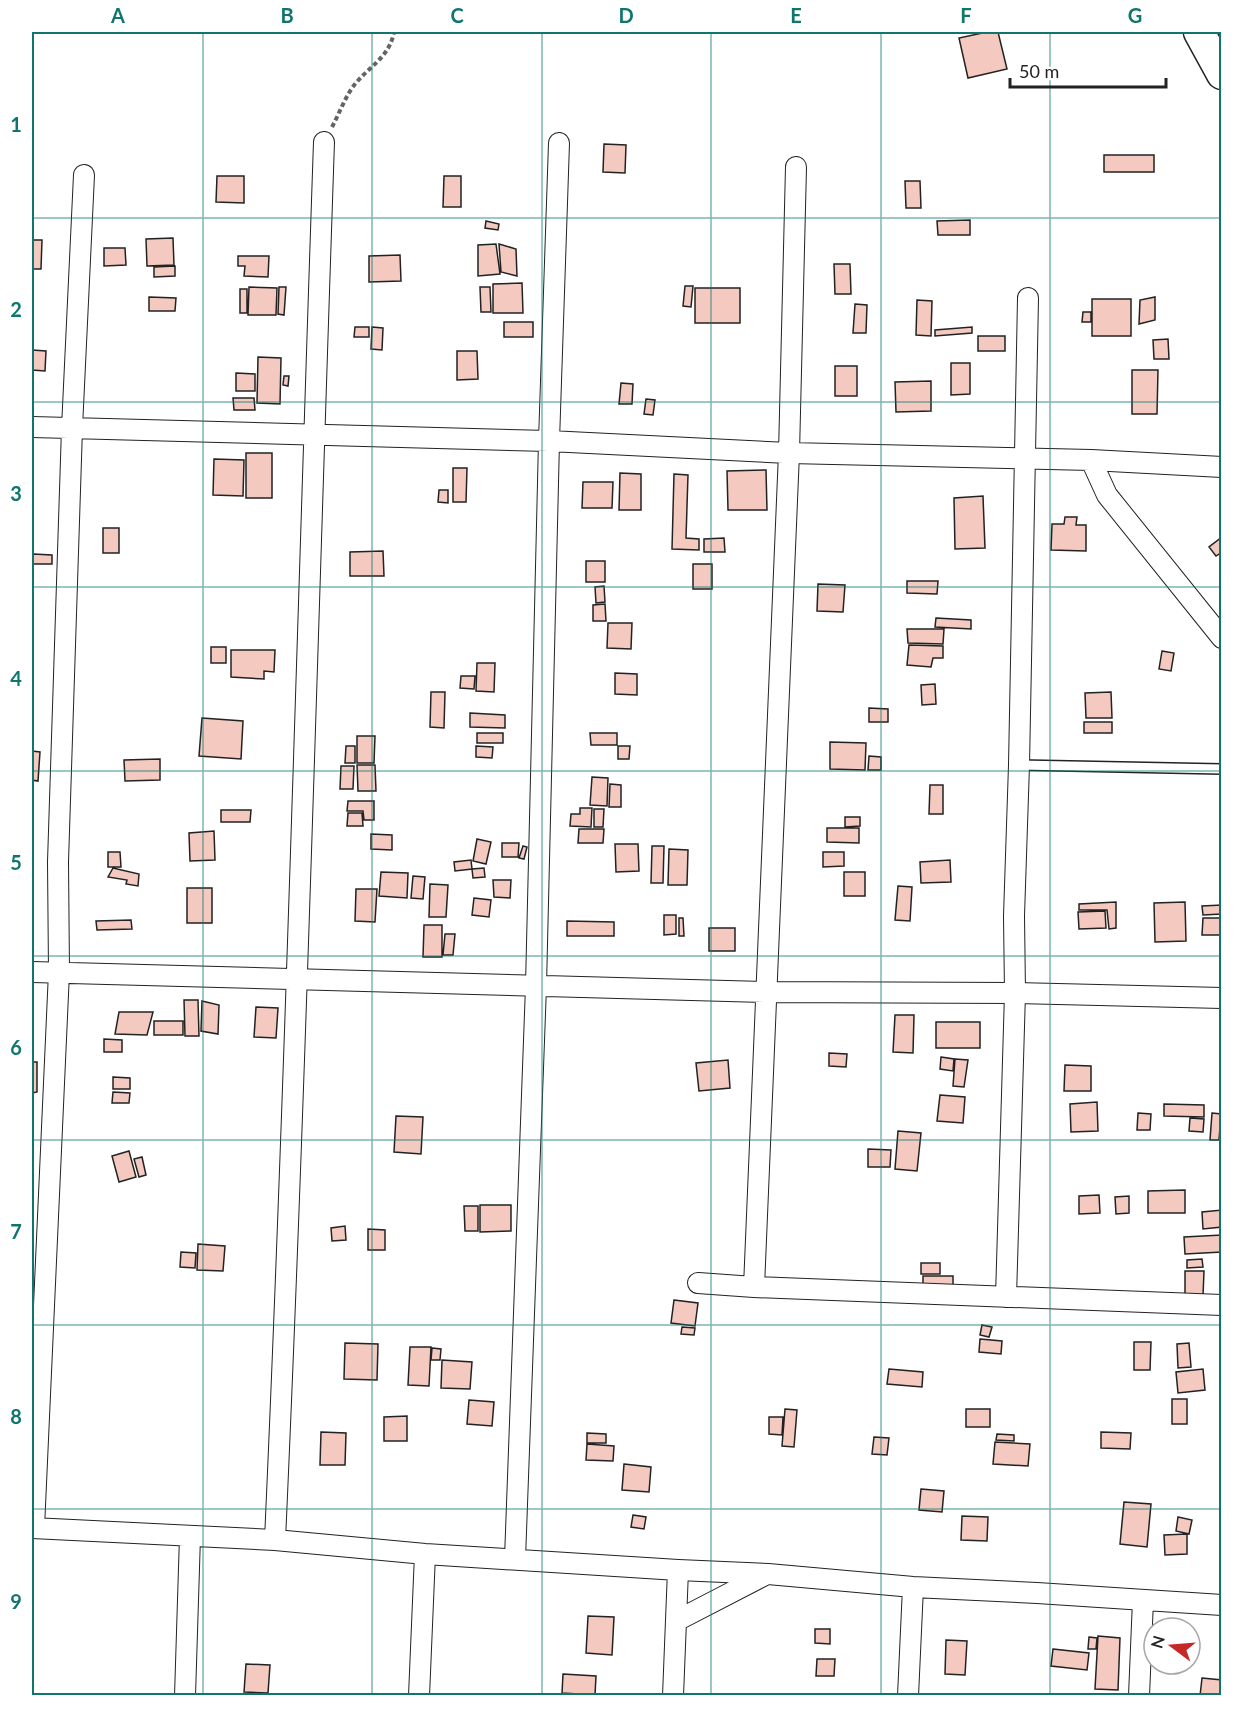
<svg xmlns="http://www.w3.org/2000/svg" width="1253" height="1727" viewBox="0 0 1253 1727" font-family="Lato,sans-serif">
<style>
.building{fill:#f3c9c0;stroke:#222;stroke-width:1.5}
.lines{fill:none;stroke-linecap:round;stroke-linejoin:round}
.service-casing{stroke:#222;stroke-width:12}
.minor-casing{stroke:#222;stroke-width:22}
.primary-casing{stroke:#222;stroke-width:33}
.path{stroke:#646464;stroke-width:4;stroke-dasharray:4.5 3;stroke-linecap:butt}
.service{stroke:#fff;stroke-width:9}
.minor{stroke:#fff;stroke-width:20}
.primary{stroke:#fff;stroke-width:30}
.grid{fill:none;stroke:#0f766e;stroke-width:1.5;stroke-opacity:0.55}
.neatline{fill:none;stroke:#0f766e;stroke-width:2}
.grid-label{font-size:20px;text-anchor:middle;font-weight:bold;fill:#0f766e}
</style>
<rect width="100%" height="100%" fill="#fff"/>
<path class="building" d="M987 32H998L1007 69 968 78 959 38Z
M604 144 626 145 625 173 603 172Z
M1104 155H1154V172H1104Z
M217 176H244V203L216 202Z
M444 176H461V207H443Z
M905 181H920L921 208H906Z
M970 220V235H938L937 221Z
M486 221 499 224 498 230 485 228Z
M173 238 174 265 147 266 146 239Z
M32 240H42L41 269H32Z
M496 244 500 274 478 276V245Z
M499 244 516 249 517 276 501 272Z
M104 248H125L126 265 104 266Z
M400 255 401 281 369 282V256Z
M238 256H269L268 277 244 276 245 266H238Z
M834 264H850L851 294H835Z
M175 266V276L154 277V267Z
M522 283 523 313H493V284Z
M685 286H693L691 307 683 306Z
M249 287 277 288 276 315H248Z
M279 287H286L284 315 278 314Z
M480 287H490L491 312H481Z
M695 288H740V323H695Z
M240 289H247V313H240Z
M149 297 176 298 175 311H149Z
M1155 297V320L1139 324 1140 300Z
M1092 299H1131V336H1092Z
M917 300 932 301 931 336 916 335Z
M855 304 867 305 866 333H853Z
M1083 312H1091V322H1082Z
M504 322H533V337H504Z
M355 327H369V337H354Z
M372 327 383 328 382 350 371 349Z
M972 327V333L935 336V330Z
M978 336H1005V351H978Z
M1168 339 1169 359H1154L1153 340Z
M32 350 46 351 45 371 32 370Z
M457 351H477L478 379 457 380Z
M258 357 281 358 280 404 257 403Z
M951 363H970V394L951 395Z
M835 366H857V396H835Z
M1132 370H1158L1157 414H1132Z
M236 373 255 374V391H236Z
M284 376H289L288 386 283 385Z
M931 381V411L896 412 895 382Z
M621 383 633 384 632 404H619Z
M233 398H254L255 410H234Z
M646 399 655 400 653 415 644 414Z
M246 453H272V498H246Z
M214 459 244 460 243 496 213 495Z
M453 468H467L466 502H453Z
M766 470 767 510H728L727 471Z
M620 473 641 474V510H619Z
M674 474 688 475 686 538 699 539V550L672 549Z
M583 482H613L612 508H582Z
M439 490H448V503L438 502Z
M983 496 985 548 955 549 954 498Z
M1065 517H1077L1076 525H1086V551L1051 550 1052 524H1064Z
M103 528H119V553H103Z
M1222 537V552L1216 556 1209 547Z
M724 538 725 552H704V539Z
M383 551 384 576H350V552Z
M33 554 52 555V564H33Z
M586 561H605V582H586Z
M693 564H712V589H693Z
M907 581H938L937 594 907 593Z
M818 584 845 585 843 612 817 611Z
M604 586 605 602 596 603 595 587Z
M605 604 606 621H593V605Z
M936 618 971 620V629L935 627Z
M608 623H632L631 649 607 648Z
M907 629H944L943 644 908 643Z
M909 645 943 646V658H933L931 667 907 665Z
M211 647H226V663H211Z
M231 650H275L274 672 264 671V679L231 677Z
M1162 651 1174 653 1171 671 1159 669Z
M477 663H495L494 692 476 691Z
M615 673 637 674V695L615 694Z
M461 676H475L474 689 460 688Z
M935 684 936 704 922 705 921 685Z
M431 692H445L444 728 430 727Z
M1111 692 1112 718H1086L1085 693Z
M869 708 888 709V722H869Z
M470 713 505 715V728L470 727Z
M202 718 243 721 241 759 199 756Z
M1084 722H1112V733H1084Z
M477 733H503V743H477Z
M590 733H617V745H591Z
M357 736H375L374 763H357Z
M830 742 866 743 865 770 830 769Z
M346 746H355V763H345Z
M476 746 493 747 492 758 476 757Z
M618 746H630L629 759H618Z
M32 751 40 752 38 781 32 780Z
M869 756 881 757V770H868Z
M160 759V780L125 781 124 760Z
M357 765H375L376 791H358Z
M341 766H354L353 789H340Z
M592 777 608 778 607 806 590 805Z
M610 784 621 785V807H609Z
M930 785H943V814H929Z
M348 801H374V820H364L363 811H347Z
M580 808H592L591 827 570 826 571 814H580Z
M594 809H604L603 827H594Z
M221 810H251L250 822H221Z
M348 813H362L363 826H347Z
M845 817H860V826L845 827Z
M827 828H859V843L827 842Z
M579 829H604L603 843H578Z
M214 831 215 860 190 861 189 833Z
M371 834 392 835V850L371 849Z
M477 839 491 842 486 864 473 861Z
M502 843H519L518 857H502Z
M615 844H638L639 871 616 872Z
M523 846 527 847 524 859 519 858Z
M652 846H664L663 883H651Z
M669 849 688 850 687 885H668Z
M108 852H120L121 867H108Z
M823 852H844V866L823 867Z
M471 860 472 869 455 871 454 862Z
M950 860 951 882 921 883 920 862Z
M113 868 139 874 138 886 126 884 127 880 108 877Z
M484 868 485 877 473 878 472 869Z
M381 872 408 873 407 898 379 896Z
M844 872H865V896H844Z
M413 876 425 877 423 899 411 898Z
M493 880H511L510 898 494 897Z
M430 884 448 885 446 917H429Z
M898 886 912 887 910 921 895 920Z
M187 888H212V923H187Z
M356 889H377L375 922 355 921Z
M474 898 491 900 489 917 472 915Z
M1116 902V928L1109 929 1107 910H1079V904Z
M1185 902 1186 941 1155 942 1154 903Z
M1222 905V914L1203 915 1202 906Z
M1105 911 1106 928 1079 929 1078 912Z
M664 915H676V934L664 935Z
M679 918H683L684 936H679Z
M1203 918H1222V935H1202Z
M131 920 132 929 97 930 96 921Z
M567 921 614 922V936H567Z
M424 925H442V957H423Z
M709 928H735V951H709Z
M445 934H455L453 955H443Z
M184 1000H198L199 1036H185Z
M202 1001 219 1005 218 1034 201 1031Z
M256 1007 278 1008 276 1038 254 1037Z
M119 1012H153L147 1035 115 1034Z
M895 1015H914L913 1053 893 1052Z
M154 1021H183V1035H154Z
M936 1022H980V1048H936Z
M104 1039 122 1040V1052H104Z
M829 1053 847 1054 846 1067 829 1066Z
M941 1057 954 1059 953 1071 940 1069Z
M955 1059 968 1060 964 1087 953 1086Z
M728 1060 730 1088 699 1091 696 1063Z
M32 1062H37V1092L32 1093Z
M1065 1065 1091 1066V1091H1064Z
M113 1077 130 1078V1089H113Z
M113 1092 130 1093 129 1103H112Z
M940 1095 965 1097 963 1123 937 1121Z
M1097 1102 1098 1131 1071 1132 1070 1104Z
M1164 1104 1204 1105V1117L1164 1116Z
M1138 1113 1151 1114 1150 1130H1137Z
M1212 1113 1221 1114 1219 1140H1210Z
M396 1116 423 1117 421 1154 394 1152Z
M1190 1118 1204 1119 1203 1132 1189 1131Z
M898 1131 921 1133 917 1171 895 1169Z
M868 1149 891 1150 890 1167H868Z
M129 1151 136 1177 119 1182 112 1156Z
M142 1157 146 1175 139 1177 134 1159Z
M1185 1190V1213H1148V1191Z
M1099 1195 1100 1213 1079 1214V1196Z
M1129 1196V1213L1116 1214 1115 1197Z
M480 1205H511V1231L480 1232Z
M464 1206H478V1231H465Z
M1222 1210V1227L1203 1229 1202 1212Z
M345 1226 346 1240 332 1241 331 1228Z
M368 1229 385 1230V1250H368Z
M1222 1235V1252L1185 1254 1184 1237Z
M198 1244 225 1246 223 1271 197 1270Z
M181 1252 196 1253 195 1268 180 1267Z
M1202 1259 1203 1267 1187 1268V1260Z
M921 1263H940V1274H921Z
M1185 1271H1204L1203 1296H1185Z
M923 1276H953V1288L923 1287Z
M674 1300 698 1303 695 1326 671 1323Z
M982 1325 992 1327 989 1337 980 1335Z
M682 1327 695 1328 694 1335 681 1334Z
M980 1339 1002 1341 1001 1354 979 1352Z
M1134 1342H1151L1150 1370H1134Z
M345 1343 378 1344 377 1380 344 1379Z
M1189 1343 1191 1367 1178 1368 1177 1344Z
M410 1347H431L429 1386 408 1385Z
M432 1348 441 1349 440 1360H431Z
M442 1360 472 1362 470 1389 441 1388Z
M889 1369 923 1372 922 1387 887 1384Z
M1203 1369 1205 1390 1178 1393 1176 1372Z
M1172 1399H1187V1424H1172Z
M469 1400 494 1402 492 1426 467 1424Z
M785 1409 797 1410 794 1447 782 1446Z
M966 1409H990V1427H966Z
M407 1416V1441H384V1417Z
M769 1417H783L782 1435 769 1434Z
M321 1432 346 1433 345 1465H320Z
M1101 1432 1131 1433 1130 1449 1101 1448Z
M587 1433 606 1434V1443H587Z
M997 1434 1014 1435V1441L996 1440Z
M874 1437 889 1438 887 1455 872 1454Z
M995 1442 1030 1444 1028 1466 993 1464Z
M587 1444 614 1446 613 1461 586 1460Z
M624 1464 651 1467 649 1492 622 1490Z
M921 1489 944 1491 942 1512 919 1510Z
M1124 1502 1151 1504 1147 1547 1120 1544Z
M633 1515 646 1517 644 1529 631 1527Z
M962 1516 988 1517 987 1541 961 1540Z
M1178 1517 1192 1520 1189 1534 1176 1531Z
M1187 1534V1554L1165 1555 1164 1535Z
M588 1616 614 1617 612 1655 586 1653Z
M815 1629H830V1644L815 1643Z
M1098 1636 1120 1638 1118 1690 1095 1689Z
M1089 1637 1097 1638 1096 1649H1088Z
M946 1640 967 1641 965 1675 945 1674Z
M1053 1649 1089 1653 1087 1670 1051 1666Z
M817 1659H835L834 1676H816Z
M246 1664 270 1665 268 1693 244 1692Z
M563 1674 596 1676 595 1695 562 1693Z
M1202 1678 1222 1680 1221 1696H1200Z"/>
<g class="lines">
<g class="service-casing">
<path id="service" d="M1019 765 1222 769"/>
</g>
<g class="minor-casing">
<path id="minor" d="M32 427 549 441 789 453 1091 460 1222 467
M1091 460 1107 495 1222 638
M32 972 767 992 1015 993 1222 998
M698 1283 754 1287 789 453 796 167
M754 1287 1222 1305
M1006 1297 1015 993 1014 916 1019 765 1028 298
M32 1528 275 1540 425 1554 678 1570 768 1574 913 1587 1037 1593 1222 1605
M34 1528 59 972 58 862 72 428 84 175
M275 1540C296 1074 308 608 324 142
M515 1559 536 986 549 441 559 143
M676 1621 767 1574
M185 1696 190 1536
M419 1696 425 1554
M673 1696 678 1570
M908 1696 913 1587
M1139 1696 1143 1600"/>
</g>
<g class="primary-casing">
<path id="primary" d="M1199 32 1222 74"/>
</g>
<path class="path" d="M332 127C339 114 344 100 352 88 367 67 389 59 394 32"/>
<use href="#service" class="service"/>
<use href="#minor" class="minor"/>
<use href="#primary" class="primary"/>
</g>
<path class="grid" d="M203 32V1696M372 32V1696M542 32V1696M711 32V1696M881 32V1696M1050 32V1696M32 218H1222M32 402H1222M32 587H1222M32 771H1222M32 956H1222M32 1140H1222M32 1325H1222M32 1509H1222"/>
<rect width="1253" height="1727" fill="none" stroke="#ffffff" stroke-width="66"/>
<g transform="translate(1172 1646) rotate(286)"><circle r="28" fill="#ffffff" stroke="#a7a7a7" stroke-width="1.5"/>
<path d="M0-4.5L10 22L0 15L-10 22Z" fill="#c62828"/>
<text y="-9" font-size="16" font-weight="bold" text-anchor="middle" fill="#222222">N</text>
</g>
<path d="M1010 78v9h156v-9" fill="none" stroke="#222222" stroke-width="3"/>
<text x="1019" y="78" font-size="18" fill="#222222" stroke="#ffffff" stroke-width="4.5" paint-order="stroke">50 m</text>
<rect x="33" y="33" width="1187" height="1661" class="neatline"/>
<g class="grid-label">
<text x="118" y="23">A</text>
<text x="287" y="23">B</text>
<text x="457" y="23">C</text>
<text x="626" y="23">D</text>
<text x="796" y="23">E</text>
<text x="966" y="23">F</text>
<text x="1135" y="23">G</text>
<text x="16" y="132">1</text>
<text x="16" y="317">2</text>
<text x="16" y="501">3</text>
<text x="16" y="686">4</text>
<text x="16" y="870">5</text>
<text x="16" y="1055">6</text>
<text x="16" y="1239">7</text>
<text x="16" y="1424">8</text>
<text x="16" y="1609">9</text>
</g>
</svg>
